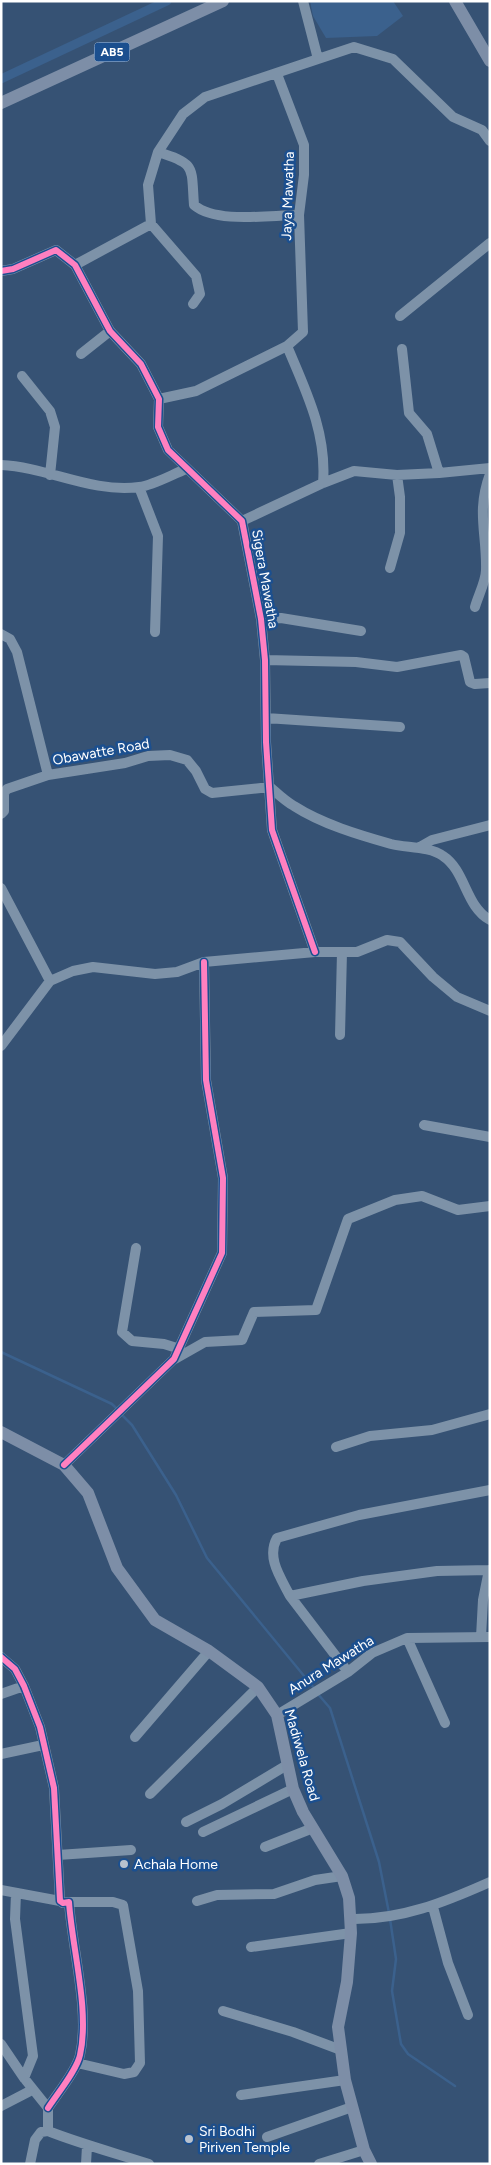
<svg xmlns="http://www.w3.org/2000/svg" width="491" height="2165" viewBox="0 0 491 2165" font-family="Figtree,sans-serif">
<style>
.water{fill:#3b618d}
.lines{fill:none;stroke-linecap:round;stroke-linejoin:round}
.stream{stroke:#3b618d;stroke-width:2.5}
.canal{stroke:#3b618d;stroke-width:9}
.minor{stroke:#7d92a8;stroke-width:10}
.major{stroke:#7d8ea7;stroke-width:12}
.cycleway-casing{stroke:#1b4f8f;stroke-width:9}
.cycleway{stroke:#ff80c0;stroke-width:6}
.poi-dot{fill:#b9c2ce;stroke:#1b4f8f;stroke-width:2}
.labels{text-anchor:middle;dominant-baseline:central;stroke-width:5;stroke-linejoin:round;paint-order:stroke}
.shield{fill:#1b4f8f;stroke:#bbcadd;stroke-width:1}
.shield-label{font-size:12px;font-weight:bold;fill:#fff}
.street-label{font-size:14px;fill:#fff;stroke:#1b4f8f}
.poi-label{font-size:14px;fill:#fff;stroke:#1b4f8f;text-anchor:start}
</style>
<rect width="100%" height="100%" fill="#365274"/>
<path class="water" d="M310 1H393L403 16 377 36 326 38 313 16Z"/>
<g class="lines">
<path class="stream" d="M1 1352 112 1404 118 1410
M121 1414 132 1425 176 1495 207 1558 314 1688
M317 1693 330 1708 379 1862 389 1913
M390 1919 396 1959 392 1991 401 2044 408 2054 455 2086"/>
<path class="canal" d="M1 79 167 1"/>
<path class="minor" d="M303 1 318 59 354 47 393 59 453 117 482 130 490 141
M158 152C197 164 191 167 194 205 216 224 270 215 299 215
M151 224 196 276 200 294 193 304
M75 265 151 224 148 185 158 152 183 114 205 97 318 59
M1 271 13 269 56 250 75 265 110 331 141 364 159 399 158 427 168 450 242 521 261 619 265 660 266 742 272 830 315 952
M400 316 490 243
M287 346C306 391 327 433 323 483
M402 349 409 413 427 434 439 473
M81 354 110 331
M22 376 50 411 55 427 50 475
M159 399 196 391 287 346 303 332 299 215 304 175V145L277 74
M1 465C48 467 90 493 139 487 154 485 171 475 186 469
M139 487 158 536 155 632
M242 521 323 483 354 471 397 475 439 473 490 468
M390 568 400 533V497L397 475
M475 607C478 596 486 581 486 570 487 533 476 512 490 474
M261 619 281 618 361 631
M1 634 10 639 17 652 48 775
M265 660 356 662 397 667 461 655 464 657 470 682 475 684 490 683
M266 718 400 727
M1 814 4 811V793L7 789 48 775 125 763 148 756 170 755 187 760 196 771 205 789 212 793 270 787C278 794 285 801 294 806 322 824 359 835 391 844 407 848 429 846 443 856 466 871 465 906 490 920
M418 848 432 840 490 825
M1 888 50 981
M340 1035 342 952
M1 1046 50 981 73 971 93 967 155 974 177 972 204 962 315 952H357L387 940 400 942 433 977 457 997 490 1011
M424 1125 490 1137
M136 1248 122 1332 132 1341 164 1344 180 1349
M175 1359 205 1342 242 1340 254 1312 316 1310 348 1219 395 1200 422 1196 458 1210 490 1206
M336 1447 370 1436 432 1430 490 1414
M64 1465 174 1359 222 1253 223 1178 206 1080 204 962
M290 1596C281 1578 266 1558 277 1538L359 1515 490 1490
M481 1637 483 1600 489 1570
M407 1638 445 1723
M1 1657 15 1669 24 1686 40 1727 54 1788 60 1901 63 1903 69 1902C72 1948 90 2011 80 2055 77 2070 57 2094 48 2108
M348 1672 290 1596 363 1581 437 1571 490 1570
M1 1694 24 1686
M277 1715 348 1672 372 1653 407 1638 490 1637
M135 1737 209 1651
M1 1754 43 1745
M150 1794 258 1687
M186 1822 222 1804 287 1765
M203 1832 293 1789
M265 1847 313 1828
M58 1855 131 1850
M1 1890 60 1901
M16 1893 15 1919 33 2056 24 2078
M197 1901 217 1895 274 1894 315 1880 342 1876
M69 1902H113L123 1905 138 1991 140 2063 134 2072 124 2074 77 2063
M433 1907 448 1963 468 2015
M351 1919C401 1920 445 1902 490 1882
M251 1947 351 1933
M223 2011 293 2032 341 2050
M1 2044 24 2078 48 2108V2131C81 2144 115 2153 149 2164
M241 2095 345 2080
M1 2106 32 2090
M267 2137 352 2107
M30 2164 35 2140 41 2132 48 2131
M86 2164 87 2146
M319 2164 364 2150"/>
<path class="major" d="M455 1 490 61
M1 103 223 1
M1 1432 64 1465 88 1493 117 1568 155 1620 209 1651 258 1687 277 1715 293 1789 303 1812 342 1876 349 1898 351 1933 347 1982 338 2027 345 2080 364 2150 371 2164"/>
<g class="cycleway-casing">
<path id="cycleway" d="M1 271 13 269 56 250 75 265 110 331 141 364 159 399 158 427 168 450 242 521 261 619 265 660 266 742 272 830 315 952
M64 1465 174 1359 222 1253 223 1178 206 1080 204 962
M1 1657 15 1669 24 1686 40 1727 54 1788 60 1901 63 1903 69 1902C72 1948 90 2011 80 2055 77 2070 57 2094 48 2108"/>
</g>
<use href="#cycleway" class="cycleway"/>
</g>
<g class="poi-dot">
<circle cx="124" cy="1864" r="5"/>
<circle cx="189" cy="2139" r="5"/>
</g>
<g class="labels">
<rect class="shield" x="94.5" y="42.5" width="35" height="19" rx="4"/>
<g class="shield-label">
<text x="112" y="52">AB5</text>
</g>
<g class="street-label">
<text transform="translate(288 196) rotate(-88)">Jaya Mawatha</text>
<text transform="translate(265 579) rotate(80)">Sigera Mawatha</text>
<text transform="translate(101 752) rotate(-10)">Obawatte Road</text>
<text transform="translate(331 1665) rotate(-32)">Anura Mawatha</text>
<text transform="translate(302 1755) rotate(74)">Madiwela Road</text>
</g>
<g class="poi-label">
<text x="134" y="1864">Achala Home</text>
<text x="199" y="2131">Sri Bodhi<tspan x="199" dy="16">Piriven Temple</tspan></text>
</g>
</g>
<rect width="491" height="2165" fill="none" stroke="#ffffff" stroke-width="5"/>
</svg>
